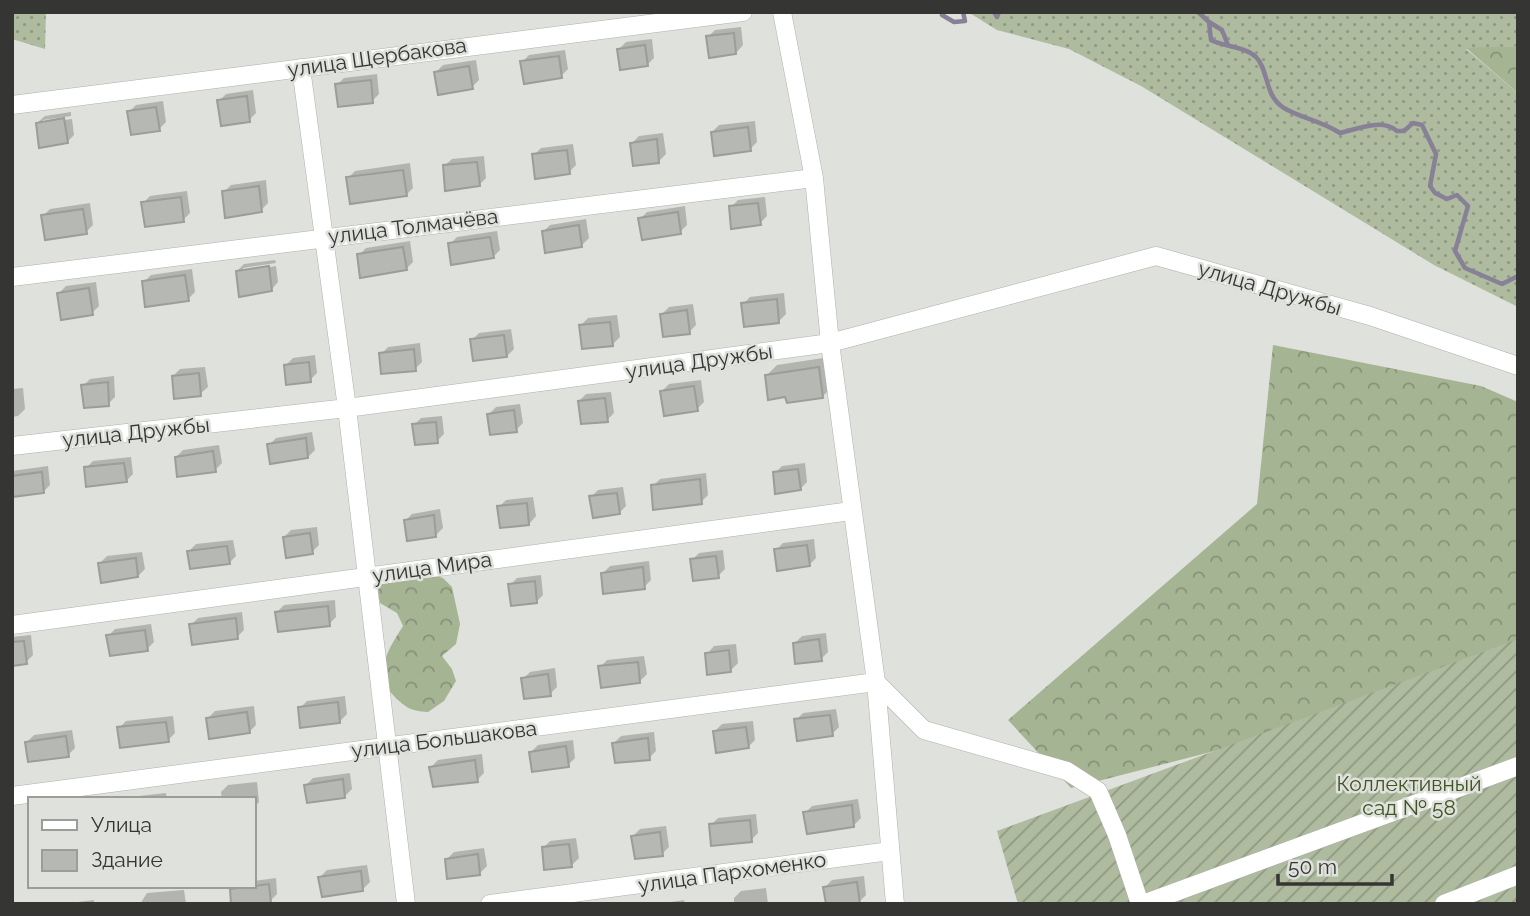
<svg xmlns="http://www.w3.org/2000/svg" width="1530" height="916" viewBox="0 0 1530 916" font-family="Raleway,sans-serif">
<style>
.grass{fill:url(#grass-dots)}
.forest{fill:url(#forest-crowns)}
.garden{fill:url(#garden-furrows)}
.shadow{fill:#0003}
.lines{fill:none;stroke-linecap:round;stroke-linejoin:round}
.stream{stroke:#888096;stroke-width:4.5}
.building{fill:#b6b8b3;stroke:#9a9d98;stroke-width:2}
.minor-casing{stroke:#aeb0ab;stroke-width:19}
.minor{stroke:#fff;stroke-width:18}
.labels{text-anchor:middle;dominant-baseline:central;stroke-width:5;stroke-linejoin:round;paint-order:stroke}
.street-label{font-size:21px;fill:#353634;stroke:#dfe1dc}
.park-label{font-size:21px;fill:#415522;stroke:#dfe1dc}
</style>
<defs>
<pattern id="grass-dots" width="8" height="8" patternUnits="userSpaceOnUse" patternTransform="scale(1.75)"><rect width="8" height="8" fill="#aebb9f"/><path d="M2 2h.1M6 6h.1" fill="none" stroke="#8e9982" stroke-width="1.8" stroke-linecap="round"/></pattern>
<pattern id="forest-crowns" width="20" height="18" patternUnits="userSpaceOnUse" patternTransform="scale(1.75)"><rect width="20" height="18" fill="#a5b493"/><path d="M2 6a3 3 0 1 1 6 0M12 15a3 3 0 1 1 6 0" fill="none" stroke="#879379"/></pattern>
<pattern id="garden-furrows" width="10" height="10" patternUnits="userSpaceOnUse" patternTransform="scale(1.75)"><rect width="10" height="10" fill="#aebb9f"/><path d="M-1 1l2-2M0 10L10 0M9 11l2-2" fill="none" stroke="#8e9982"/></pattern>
</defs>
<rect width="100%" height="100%" fill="#dfe1dc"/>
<path class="grass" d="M12 12H46L45 49 12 39Z
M968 12H1518V46L1466 49 1518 93V307L1434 265 1141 86 1069 49 997 30Z"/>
<path class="forest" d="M1518 46V93L1466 48Z
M1273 345 1481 386 1518 402V641L1343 718 1071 788 1008 720 1257 504Z
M429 574 443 578 452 587 460 624 456 644 442 656 452 669 456 681 444 701 428 712C411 711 406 708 394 696 372 673 389 648 403 626L397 613 380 603 377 589 381 582Z"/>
<path class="garden" d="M1518 639V904H1018L997 831Z"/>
<path class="shadow" d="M741 27 743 45 736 53 708 37 715 30Z
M652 39 654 58 647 65 619 49 626 42Z
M565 50 568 69 561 76 522 62 529 55Z
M476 60 479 80 472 87 436 72 443 65Z
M377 74 379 94 372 101 337 85 344 78Z
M253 90 256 113 249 120 219 101 226 94Z
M163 101 166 122 159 129 129 112 136 105Z
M71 112V116L43 120V123L72 119 74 135 67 142 37 123 45 116Z
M755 121 757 142 750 149 712 132 719 125Z
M663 133 666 154 659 161 632 143 639 136Z
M573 144 576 165 569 172 534 155 541 148Z
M484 156 486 178 479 185 444 166 452 159Z
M410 163 413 188 406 195 348 178 355 171Z
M266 180 268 203 261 210 224 192 231 185Z
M187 191 190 213 183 220 143 203 150 196Z
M765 197 767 216 760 223 731 207 738 200Z
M90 203 93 225 86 232 43 216 50 209Z
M685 206 687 225 680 232 640 219 647 212Z
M586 219 589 238 582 245 543 232 550 225Z
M497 231 500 250 493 257 450 244 457 237Z
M410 241 413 262 406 269 359 255 366 248Z
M275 260 276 263 243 268V272L276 266 278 282 271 290 237 271 244 264Z
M192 269 195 292 188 299 144 282 151 275Z
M96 282 99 306 92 313 59 293 66 286Z
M784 293 786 314 779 321 743 304 750 297Z
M693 304 696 325 689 332 662 314 669 307Z
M617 315 620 337 613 344 581 325 588 318Z
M511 329 514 349 507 356 472 340 479 333Z
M420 343 422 362 415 369 381 354 388 347Z
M315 355 317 373 310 380 286 365 293 358Z
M830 357 833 386 822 397 766 376 777 365Z
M205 367 208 387 200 394 173 376 180 369Z
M114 376 115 397 108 404 83 386 90 379Z
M701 380 704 402 697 409 662 391 669 384Z
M23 388 25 409 18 416 12 417V389Z
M611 392 614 413 607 420 579 401 586 394Z
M520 404 523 423 516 430 489 414 496 407Z
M442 416 444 434 437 441 414 425 421 418Z
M312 432 315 450 308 457 269 445 276 438Z
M219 445 222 463 215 470 176 457 183 450Z
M131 457 133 474 126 481 86 468 93 461Z
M805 463 807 482 800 489 775 473 782 466Z
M48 466 50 485 43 492 12 495V471Z
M706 473 708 495 701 502 653 486 660 479Z
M623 487 626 506 619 513 591 497 598 490Z
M533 497 536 516 529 524 499 507 506 500Z
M440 509 443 528 436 535 405 521 412 514Z
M317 527 319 545 312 552 284 537 291 530Z
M814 539 816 558 809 565 776 550 783 543Z
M233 540 236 556 229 563 189 551 196 544Z
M723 550 725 569 718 576 692 560 699 553Z
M142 552 145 569 138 576 100 563 107 556Z
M649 561 651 580 644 587 603 573 610 566Z
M541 575 543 595 536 602 510 585 517 578Z
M335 600 336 617 329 624 277 612 284 605Z
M242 612 244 630 237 637 191 625 198 618Z
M151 624 154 642 147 649 108 636 115 629Z
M826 633 828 652 821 659 795 643 802 636Z
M31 635 33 655 26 662 12 664V637Z
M736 644 738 663 731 670 707 654 714 646Z
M644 656 647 674 640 681 600 667 607 660Z
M555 668 557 687 550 694 523 679 530 672Z
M345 696 347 714 340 721 300 708 307 701Z
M254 706 256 725 249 732 208 718 215 711Z
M836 709 839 727 832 734 796 720 803 713Z
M173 716 175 733 168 740 119 728 126 721Z
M753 721 755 740 748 747 715 731 722 724Z
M72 730 75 748 68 755 27 742 34 735Z
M654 732 656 751 649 758 614 743 621 736Z
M573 740 575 758 568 765 531 752 538 745Z
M482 754 484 773 477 780 431 767 438 760Z
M350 773 352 789 345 796 306 785 313 778Z
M257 782 259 802 254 808V799H222L221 792 228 785Z
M166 793 167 799H136L139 796Z
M858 799 861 818 854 825 805 813 812 806Z
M756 814 758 833 751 840 711 825 718 818Z
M666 826 669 847 662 854 633 836 640 829Z
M576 838 579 858 572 865 543 848 550 841Z
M484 848 487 866 480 873 447 859 454 852Z
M367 865 370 882 363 889 320 877 327 870Z
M864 876 866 895 859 902 825 887 832 880Z
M276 878 277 894 270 901 233 904 232 890 235 886H254V881Z
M766 888 768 904H734V898L741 891Z
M184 890 186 904H140L147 893Z
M94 900V904H62Z
M684 900 685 904H658Z"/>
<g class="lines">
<path class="stream" d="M944 12 942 15 954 22 965 21 963 12
M994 12 997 17 999 12
M1198 12 1209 22 1211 40C1224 47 1244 46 1256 57 1269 70 1264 96 1284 108 1300 118 1320 120 1340 133 1358 129 1382 118 1397 131H1404L1413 123 1422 125 1436 154 1430 186 1435 193 1447 199 1457 195 1468 206 1455 251 1465 268 1502 284 1518 276
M1209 22 1222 30 1228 45"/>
</g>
<path class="building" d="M734 33 736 54 709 58 706 36Z
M645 45 648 66 620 70 617 49Z
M559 56 562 78 524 84 520 61Z
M469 66 473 89 438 95 434 72Z
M371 80 373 103 338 107 335 84Z
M247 96 250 122 221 126 217 100Z
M156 107 160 131 131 135 127 111Z
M64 118 68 143 39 148 36 123Z
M748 127 751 151 714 156 711 132Z
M657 139 659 163 633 166 630 143Z
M567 150 570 174 535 179 532 154Z
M477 162 480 186 445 191 443 165Z
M403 170 407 196 350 204 346 177Z
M259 186 262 212 225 218 222 191Z
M181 197 184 222 145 227 141 202Z
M758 203 761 225 731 229 729 206Z
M83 209 87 234 45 240 41 215Z
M678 212 681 234 642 240 638 218Z
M579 225 582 247 545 253 542 231Z
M490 237 494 258 451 265 448 243Z
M403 247 407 270 360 278 357 254Z
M269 266 272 291 239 297 236 271Z
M185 275 189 301 145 307 142 281Z
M89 288 93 315 61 320 57 293Z
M777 299 779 323 744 327 741 303Z
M687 310 690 334 663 337 660 314Z
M610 322 613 346 582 349 579 325Z
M504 335 507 357 473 361 470 339Z
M414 349 416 371 381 374 379 353Z
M309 362 311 382 286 385 284 365Z
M819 367 823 398 787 403 785 397 768 400 765 375Z
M199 373 201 396 174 399 172 376Z
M108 382 109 406 84 408 81 385Z
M694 386 698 411 664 416 660 391Z
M605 398 608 422 581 424 578 401Z
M514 410 517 432 490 435 487 414Z
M436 422 438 443 415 445 412 424Z
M306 438 308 458 270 464 267 444Z
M213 451 216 472 177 477 175 457Z
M124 463 127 482 86 487 84 467Z
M798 469 801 490 775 494 773 472Z
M42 472 44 493 12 497V476Z
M700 479 702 504 653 510 651 485Z
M617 493 620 514 593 518 589 496Z
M527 503 529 525 500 528 497 506Z
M434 515 436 537 407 541 404 520Z
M310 533 313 554 286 558 283 537Z
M807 545 810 566 777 571 774 549Z
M227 546 230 564 190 569 187 551Z
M716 556 719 578 693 581 690 559Z
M136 558 138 577 101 583 98 563Z
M643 567 645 589 603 594 601 573Z
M535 581 537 603 511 606 508 584Z
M328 606 330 626 278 632 275 612Z
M236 618 238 639 192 645 189 624Z
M145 630 148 651 110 656 106 635Z
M819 639 822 661 795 664 793 643Z
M24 641 27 664 12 666V642Z
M729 650 731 672 707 675 705 653Z
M638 662 640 683 601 688 598 666Z
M548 674 551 696 524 699 521 678Z
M338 702 340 723 300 728 298 707Z
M247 712 250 733 209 739 206 718Z
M830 715 833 736 797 741 794 719Z
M166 722 169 742 120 748 117 727Z
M746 727 749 748 716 753 713 731Z
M66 736 69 757 28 762 25 742Z
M648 738 650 760 615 763 612 743Z
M566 746 569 767 532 772 529 752Z
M475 760 478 782 433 787 429 767Z
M343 779 345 798 307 803 304 785Z
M852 805 854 827 807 834 803 812Z
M750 820 752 842 711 846 709 824Z
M660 832 663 856 635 859 631 836Z
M569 844 572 867 544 870 542 847Z
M478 854 480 875 447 879 445 859Z
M361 871 363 891 322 897 318 877Z
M857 882 860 904H826L823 887Z
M269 884 271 903 231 904 230 889Z"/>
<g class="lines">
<g class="minor-casing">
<path id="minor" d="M782 12 814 178 830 343 876 682 895 904
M301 68 347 408 406 904
M12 105 743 12
M12 277 814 178
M12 446 347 408 830 343 1156 256 1370 316 1518 366
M12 625 851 511
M12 796 876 682 924 730 1067 771 1098 791 1117 835 1140 904
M490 904 890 851
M1143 904 1518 766
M1444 904 1518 875"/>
</g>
<use href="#minor" class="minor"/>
</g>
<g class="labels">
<g class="street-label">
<text transform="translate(377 57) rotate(-8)">улица Щербакова</text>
<text transform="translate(413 226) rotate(-7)">улица Толмачёва</text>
<text transform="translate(1270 288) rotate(16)">улица Дружбы</text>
<text transform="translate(699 361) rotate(-8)">улица Дружбы</text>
<text transform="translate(136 432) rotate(-6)">улица Дружбы</text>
<text transform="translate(432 567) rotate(-8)">улица Мира</text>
<text transform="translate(444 739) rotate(-7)">улица Большакова</text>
<text transform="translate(732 872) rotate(-8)">улица Пархоменко</text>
</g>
<g class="park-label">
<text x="1409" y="783">Коллективный<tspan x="1409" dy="24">сад № 58</tspan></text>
</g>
</g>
<rect width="1530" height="916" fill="none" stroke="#353634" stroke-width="28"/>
<rect x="28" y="797" width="228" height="91" fill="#dfe1dc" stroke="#9b9d99" stroke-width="2"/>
<rect x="42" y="820" width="35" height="10" fill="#ffffff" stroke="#9b9d99" stroke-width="2"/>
<text x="91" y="832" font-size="21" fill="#353634">Улица</text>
<rect x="42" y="850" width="35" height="21" fill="#b6b8b3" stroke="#9b9d99" stroke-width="2"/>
<text x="91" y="867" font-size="21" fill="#353634">Здание</text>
<path d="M1278 874v10h114v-10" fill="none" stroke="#353634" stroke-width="3.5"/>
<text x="1288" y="874" font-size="21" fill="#353634" stroke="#dfe1dc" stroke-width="5" paint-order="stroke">50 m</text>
</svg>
